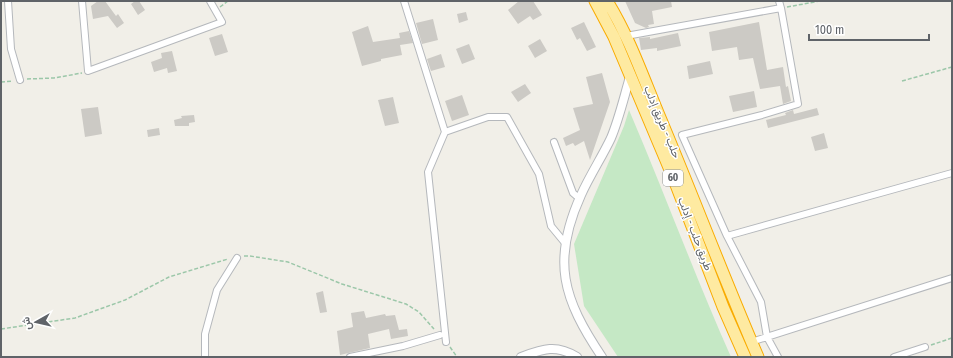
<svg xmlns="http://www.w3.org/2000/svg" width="953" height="358" viewBox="0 0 953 358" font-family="'Fira Sans Condensed',Vazirmatn,sans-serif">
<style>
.green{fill:#c5e8c5}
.building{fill:#cccac5}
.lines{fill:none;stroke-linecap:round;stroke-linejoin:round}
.minor-casing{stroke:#b5b8bc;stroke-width:8}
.tertiary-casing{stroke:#b5b8bc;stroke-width:10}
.trunk-casing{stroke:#f9ab00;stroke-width:13}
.path{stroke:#9cc7a9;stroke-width:1.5;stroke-dasharray:4 2;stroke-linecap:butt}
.minor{stroke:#fff;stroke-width:6}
.tertiary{stroke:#fff;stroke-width:8}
.trunk{stroke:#feeaa1;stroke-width:11}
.labels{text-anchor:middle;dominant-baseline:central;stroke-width:3;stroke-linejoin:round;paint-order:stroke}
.shield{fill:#fff;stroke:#8f9295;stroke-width:1}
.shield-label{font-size:10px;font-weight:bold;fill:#5f6368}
.street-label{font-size:11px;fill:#5f6368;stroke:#fff}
</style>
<rect width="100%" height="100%" fill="#f1efe8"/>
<path class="green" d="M629 110C664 192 695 276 731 357H618L584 306 574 244 624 126Z"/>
<path class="building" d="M98 1H105L116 16 118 14 124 23 117 28 108 16 93 19 91 6Z
M135 1H139L145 10 138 15 131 4Z
M519 1H533L542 15 533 20 530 16 518 24 508 10Z
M625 1H671L672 7 652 11 654 24 648 25 649 27 646 28 635 23Z
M466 12 468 20 459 23 457 14Z
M433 19 438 40 422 44 416 23Z
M584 22 596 47 587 51 580 38 577 40 571 28Z
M759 22 767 70 783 67 786 87 788 86 791 101 783 104 780 86 760 89 753 58 739 60 737 47 712 51 709 32Z
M368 26 373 42 400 38 399 33 409 31 413 43 400 45 402 55 381 59V61L362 66 352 32Z
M678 33 681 46 657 51V48L641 50 639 38 650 37V39Z
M222 34 228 52 215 56 209 38Z
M540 39 547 51 535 58 528 46Z
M469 44 475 59 462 64 456 49Z
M172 51 177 71 168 73 167 68 154 72 151 62 162 58 161 53Z
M441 54 445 67 431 71 427 59Z
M710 61 713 74 689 79 687 66Z
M602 73 610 102 590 160 584 141 575 146 573 143 566 146 563 138 580 130 573 108 593 104 586 77Z
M525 84 531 93 518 102 511 92Z
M754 91 757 107 733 112 729 96Z
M462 95 469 115 452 121 445 101Z
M393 97 399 123 385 126 378 100Z
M98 107 102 134 85 137 81 109Z
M817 108 819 115 768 128 766 120 786 115 785 113 793 110 794 114Z
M194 115 195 122 189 123V126H175L174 120 182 118 181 116Z
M159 128 160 135 148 137 147 130Z
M824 133 828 148 815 151 811 137Z
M323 291 327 312 320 313 316 293Z
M364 311 366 318 385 314 386 316 395 315 399 330 407 329 408 336 391 339 389 329 368 334 370 348 340 355 337 331 353 327 351 313Z"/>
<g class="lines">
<g class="minor-casing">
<path id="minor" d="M8 1 11 49 20 80
M82 1 88 71 222 22 210 1
M404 1 445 132
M626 36 781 8 779 1
M554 142 573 193 580 199
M727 236 952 173
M446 342 428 172 445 132 488 117H507L539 174 551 226 565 243
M751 342 952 278
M205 357V334L217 290 237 258
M350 357 403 346 440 335
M778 357 767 337 761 302 727 236 682 135 762 115 798 104 781 8
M894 357 925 347"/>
</g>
<g class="tertiary-casing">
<path id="tertiary" d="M521 357C543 349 556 344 577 357
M602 357C563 299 551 261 581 195 590 175 602 157 611 138 619 119 624 97 630 77"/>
</g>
<g class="trunk-casing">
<path id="trunk" d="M595 1 614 37 673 177 723 307 745 357
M607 1C630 38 644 80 661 120 694 199 724 278 758 357"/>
</g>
<path class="path" d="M220 7 228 1
M787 7 820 1
M27 79 54 78 82 73
M902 81 952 67
M1 82 13 81
M244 256H250L288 262 342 284 406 304 419 312 434 329
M1 329 75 318 125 300 169 277 228 259
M931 345 952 338
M450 347 457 357"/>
<use href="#minor" class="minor"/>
<use href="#tertiary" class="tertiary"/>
<use href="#trunk" class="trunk"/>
</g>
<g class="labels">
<rect class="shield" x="663" y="170" width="20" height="16" rx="3"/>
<g class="shield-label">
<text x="673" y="178">60</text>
</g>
<g class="street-label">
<text transform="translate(662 122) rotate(67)">حلب - طريق إدلب</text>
<text transform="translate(695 234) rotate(69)">طريق حلب - إدلب</text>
</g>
</g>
<rect width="953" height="358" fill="none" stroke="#5f6368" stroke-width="4"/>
<g transform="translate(36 322) rotate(262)" stroke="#ffffff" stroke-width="3" paint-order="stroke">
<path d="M0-3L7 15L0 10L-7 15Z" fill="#5f6368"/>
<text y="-6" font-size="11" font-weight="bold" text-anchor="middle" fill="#5f6368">ش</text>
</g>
<path d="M809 34v6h120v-6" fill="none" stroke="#5f6368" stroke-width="2"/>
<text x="815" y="34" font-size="12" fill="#5f6368" stroke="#ffffff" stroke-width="3" paint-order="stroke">100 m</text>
</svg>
